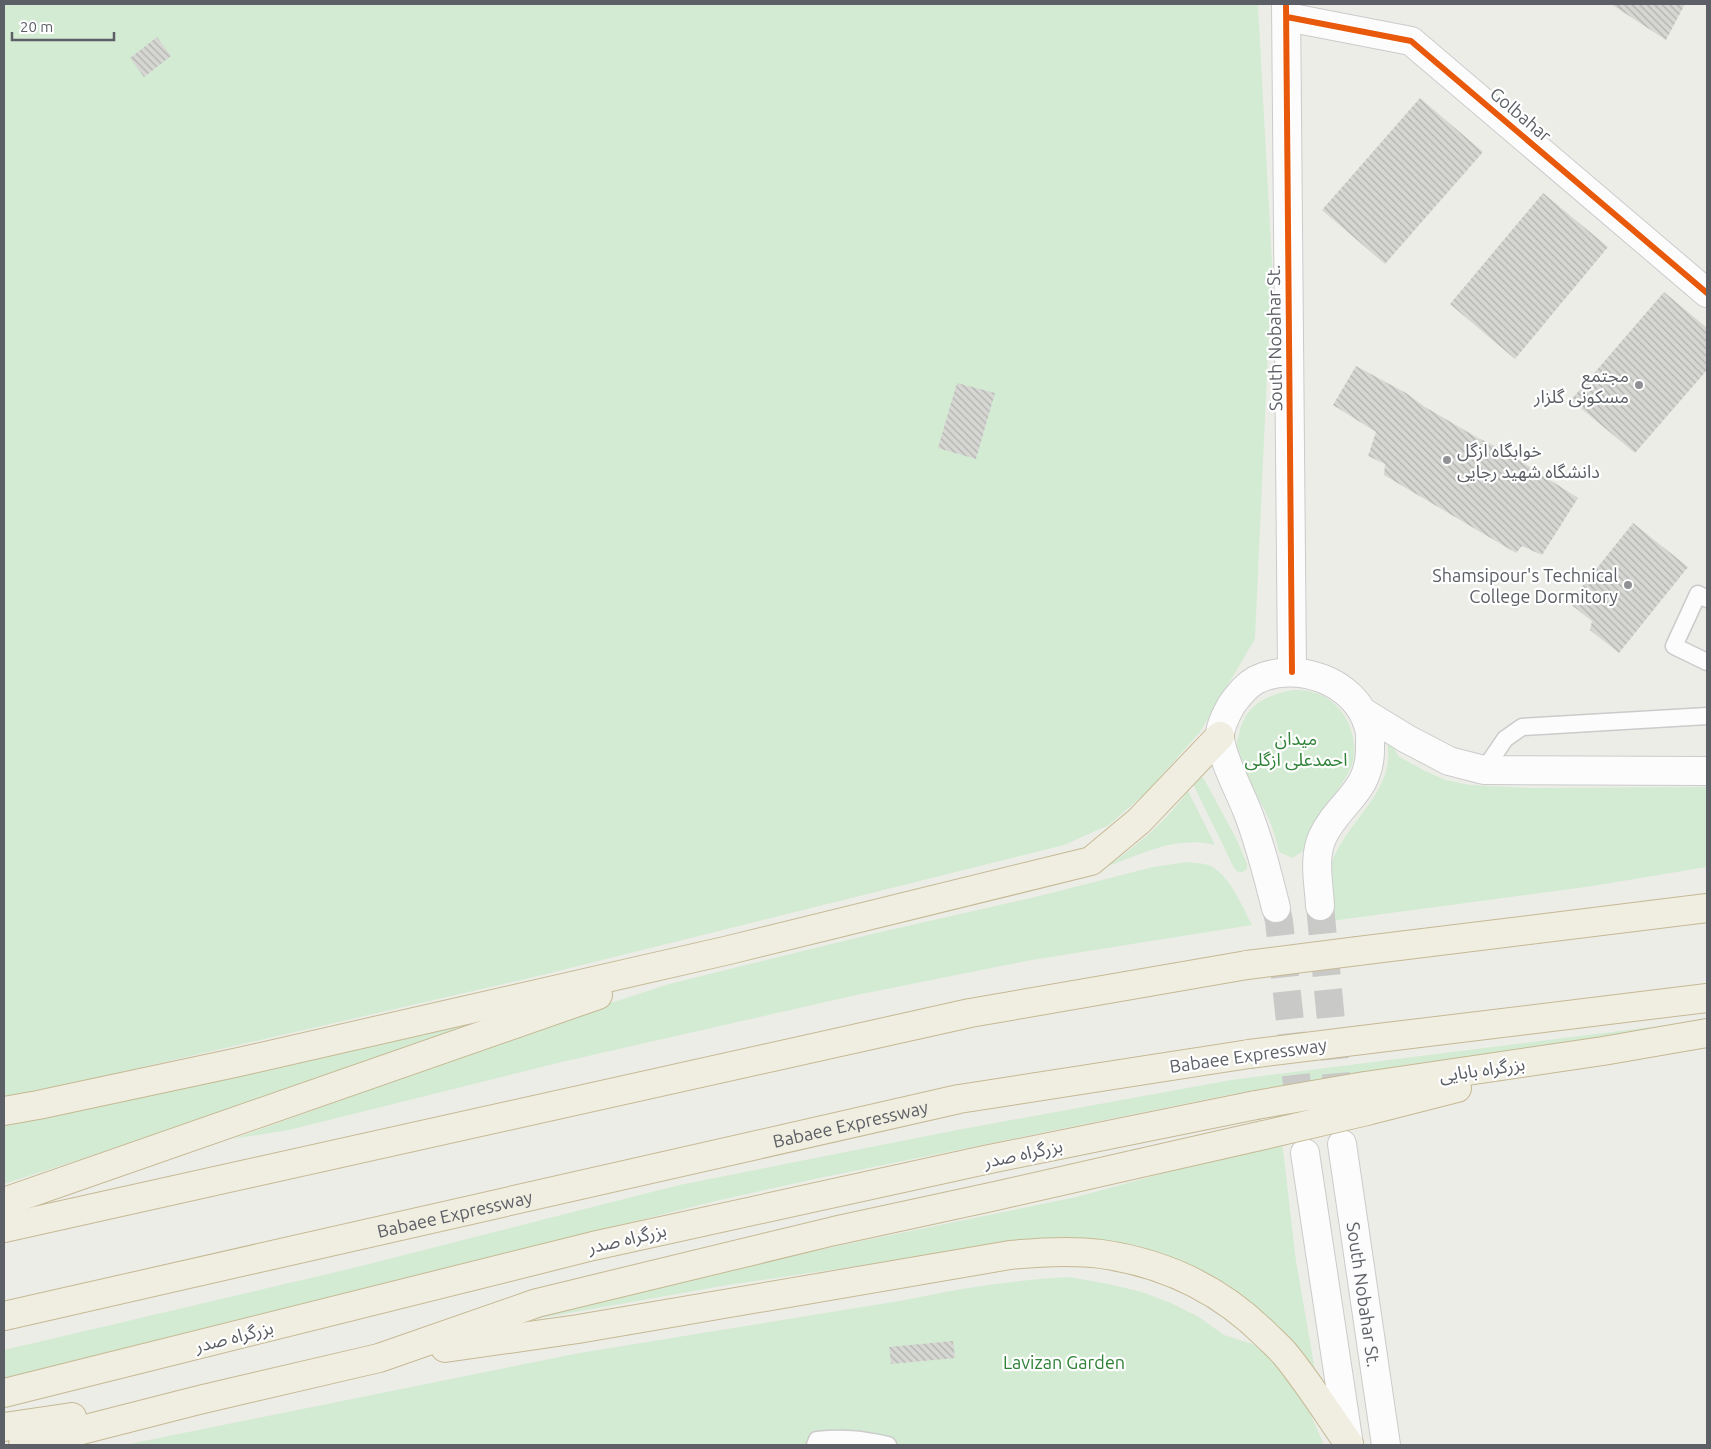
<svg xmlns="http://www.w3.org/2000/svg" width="1711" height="1449" viewBox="0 0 1711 1449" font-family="Ubuntu,'Noto Sans Arabic',sans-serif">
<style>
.green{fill:#d4ebd3}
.building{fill:url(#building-back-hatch)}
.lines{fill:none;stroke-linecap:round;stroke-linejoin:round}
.secondary-tunnel{stroke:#c9cac8;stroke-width:28;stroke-dasharray:28 14;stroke-linecap:butt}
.lane-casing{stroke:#cacbca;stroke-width:19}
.street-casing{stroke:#cacbca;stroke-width:30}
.secondary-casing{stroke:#cbcbcb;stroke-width:30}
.highway-casing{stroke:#c5b994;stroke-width:30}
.lane{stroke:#fcfcfc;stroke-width:16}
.street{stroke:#fcfcfc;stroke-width:28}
.secondary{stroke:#fcfcfc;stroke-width:28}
.highway{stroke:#f0ede1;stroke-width:28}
.highway-bridge-casing{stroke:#c5b994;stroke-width:30;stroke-linecap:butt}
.highway-bridge{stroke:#f0ede1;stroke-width:28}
.cycleway-casing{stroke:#fff;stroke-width:9}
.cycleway{stroke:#e8590c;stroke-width:6}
.poi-dot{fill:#8f9194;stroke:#fff;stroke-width:2}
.labels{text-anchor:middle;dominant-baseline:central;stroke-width:4.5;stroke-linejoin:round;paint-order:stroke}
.street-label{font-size:18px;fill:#5c6066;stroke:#fff}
.poi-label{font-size:18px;fill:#5c6066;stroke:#fff;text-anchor:end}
.park-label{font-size:18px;fill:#2f8237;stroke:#fff}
</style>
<defs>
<pattern id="building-back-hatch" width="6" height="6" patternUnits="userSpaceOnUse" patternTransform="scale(1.25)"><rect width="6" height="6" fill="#d6d6d3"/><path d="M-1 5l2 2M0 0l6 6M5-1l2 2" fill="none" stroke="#b1b1af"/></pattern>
</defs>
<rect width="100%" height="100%" fill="#edede8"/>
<path class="green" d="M4 4H1258L1272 264 1255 639 1200 732 1146 793 1109 825 1064 845 534 977 52 1088 4 1097Z
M1293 690C1299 690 1306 690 1312 692 1343 699 1361 736 1352 765 1346 781 1330 799 1321 814 1315 824 1308 845 1302 852 1299 854 1295 856 1292 858L1279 852C1276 837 1271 823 1264 809 1255 790 1237 768 1237 747 1236 743 1238 739 1239 735 1244 706 1266 695 1293 690Z
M1387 734 1398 756 1425 771 1446 780 1470 785 1532 788 1707 787V867L1593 886 1331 921C1329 905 1325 886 1329 871 1339 830 1383 802 1388 761 1389 752 1387 742 1387 734Z
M1197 774 1204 779 1236 838 1247 864V869L1243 872H1238L1234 868 1193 784Z
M1188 791 1215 845C1178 835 1142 854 1108 866 1140 843 1164 823 1188 791Z
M1187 862C1195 863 1204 863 1211 866 1231 877 1242 906 1252 925L1032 960 852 996 562 1062 289 1130 233 1139 441 1064 549 1023 669 984 872 934 1039 896 1153 867Z
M589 987 190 1124 4 1184V1125C79 1115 152 1093 225 1076 346 1046 468 1017 589 987Z
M1707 1020V1022L1233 1094 824 1177 716 1201 4 1380V1350L353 1268 679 1185 957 1130 1231 1080Z
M1282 1141 1296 1261 1315 1370 1302 1352 1266 1315 1245 1299 1203 1271 1181 1261 1144 1250 920 1257 728 1285 513 1323 591 1300 798 1254 1076 1197Z
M1069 1277 1109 1284 1142 1292 1171 1303 1199 1317 1224 1335 1268 1349 1305 1402 1324 1445H124L579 1353 905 1300C960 1288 1014 1280 1069 1277Z"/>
<path class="building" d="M1611 4H1685L1666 40Z
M157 37 171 56 144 77 130 58Z
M1420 98 1483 152 1385 264 1322 210Z
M1543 193 1608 247 1515 359 1450 304Z
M1664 292 1707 328V370L1635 453 1571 400Z
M1356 366 1406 393 1425 407 1478 438 1505 451 1578 498 1542 555 1522 546 1516 553 1384 475 1385 464 1368 456 1376 432 1333 405Z
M957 383 995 393 976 459 938 448Z
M1633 523 1688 567 1619 653 1590 630 1592 621 1569 603Z
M953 1341 955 1358 891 1364 889 1347Z"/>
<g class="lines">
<path class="secondary-tunnel" d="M1320 906 1340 1115
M1276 908 1279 921 1301 1122"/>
<g class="lane-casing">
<path id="lane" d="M1707 599 1698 594 1674 646 1707 662
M1484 770 1505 739 1522 727 1707 716
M815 1445 817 1440C843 1437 862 1439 888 1445"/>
</g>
<g class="street-casing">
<path id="street" d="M1286 4 1292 672
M1287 17 1411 41 1707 293"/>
</g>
<g class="secondary-casing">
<g id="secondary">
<path d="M1363 712 1407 739 1449 761 1484 770 1707 771"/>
<path d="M1276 908C1268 876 1260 844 1248 813 1241 794 1220 755 1220 736 1220 725 1227 713 1232 704 1239 695 1245 686 1256 680 1296 660 1355 681 1368 725 1371 732 1370 740 1370 747 1371 793 1338 802 1322 838 1313 859 1319 884 1320 906"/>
<path id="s1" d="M1342 1144 1386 1445"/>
<path d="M1305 1153 1349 1445"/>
</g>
</g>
<g class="highway-casing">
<g id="highway">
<path d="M1358 951 1707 908"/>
<path d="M1362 1040 1707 998"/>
<path d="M1365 1086 1603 1051 1707 1033"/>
<path d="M4 1111 38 1105 239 1062 729 950 1091 861 1139 821 1220 736"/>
<path d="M1367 1111 1457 1088"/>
<path d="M4 1202 598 995"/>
<path d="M4 1228 970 1013 1247 965"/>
<path id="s2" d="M4 1316 959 1099 1249 1054"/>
<path d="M445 1348 578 1329 1010 1255C1040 1252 1071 1250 1101 1254 1165 1263 1220 1289 1266 1335 1272 1341 1279 1347 1285 1354 1308 1382 1328 1414 1349 1444"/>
<path d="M4 1393 593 1246 985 1160 1256 1105"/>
<path d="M4 1427 72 1417"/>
<path d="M23 1445 199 1400 379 1358 537 1303 834 1231 991 1197 1264 1135"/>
</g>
</g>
<use href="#lane" class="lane"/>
<use href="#street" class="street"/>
<use href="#secondary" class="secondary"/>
<use href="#highway" class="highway"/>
<g class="highway-bridge-casing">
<path id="highway-bridge" d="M1247 965 1358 951
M1249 1054 1362 1040
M1256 1105 1365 1086
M1264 1135 1367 1111"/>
</g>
<use href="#highway-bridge" class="highway-bridge"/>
<g class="cycleway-casing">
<path id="cycleway" d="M1286 4 1292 672
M1287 17 1411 41 1707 293"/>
</g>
<use href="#cycleway" class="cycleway"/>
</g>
<g class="poi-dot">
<circle cx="1639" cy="385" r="5"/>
<circle cx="1447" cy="460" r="5"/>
<circle cx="1628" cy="585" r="5"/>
</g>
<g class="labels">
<g class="street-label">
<text transform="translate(1521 114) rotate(40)">Golbahar</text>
<text transform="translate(1274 338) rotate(-91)">South Nobahar St.</text>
<text transform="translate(1248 1055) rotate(-8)">Babaee Expressway</text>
<text transform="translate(1482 1069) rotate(-8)">بزرگراه بابایی</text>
<text stroke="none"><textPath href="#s2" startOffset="868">Babaee Expressway</textPath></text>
<text transform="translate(1023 1153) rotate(-12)">بزرگراه صدر</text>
<text stroke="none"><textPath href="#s2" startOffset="462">Babaee Expressway</textPath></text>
<text transform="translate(627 1238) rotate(-13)">بزرگراه صدر</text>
<text stroke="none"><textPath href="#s1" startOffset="152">South Nobahar St.</textPath></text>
<text transform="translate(234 1336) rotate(-14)">بزرگراه صدر</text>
</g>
<g class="poi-label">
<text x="1629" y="375">مجتمع<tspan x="1629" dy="21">مسکونی گلزار</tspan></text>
<text x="1457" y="450" text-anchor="start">خوابگاه ازگل<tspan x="1457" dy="21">دانشگاه شهید رجایی</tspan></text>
<text x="1618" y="575">Shamsipour's Technical<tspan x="1618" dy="21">College Dormitory</tspan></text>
</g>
<g class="park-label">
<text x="1296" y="738">میدان<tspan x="1296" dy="21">احمدعلی ازگلی</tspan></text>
<text x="1064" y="1362">Lavizan Garden</text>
</g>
</g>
<rect width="1711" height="1449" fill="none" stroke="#5c6066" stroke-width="10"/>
<path d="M12 32v8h102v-8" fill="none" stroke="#5c6066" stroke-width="2.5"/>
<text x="20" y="32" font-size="15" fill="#5c6066" stroke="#ffffff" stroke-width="4" paint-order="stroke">20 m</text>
</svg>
